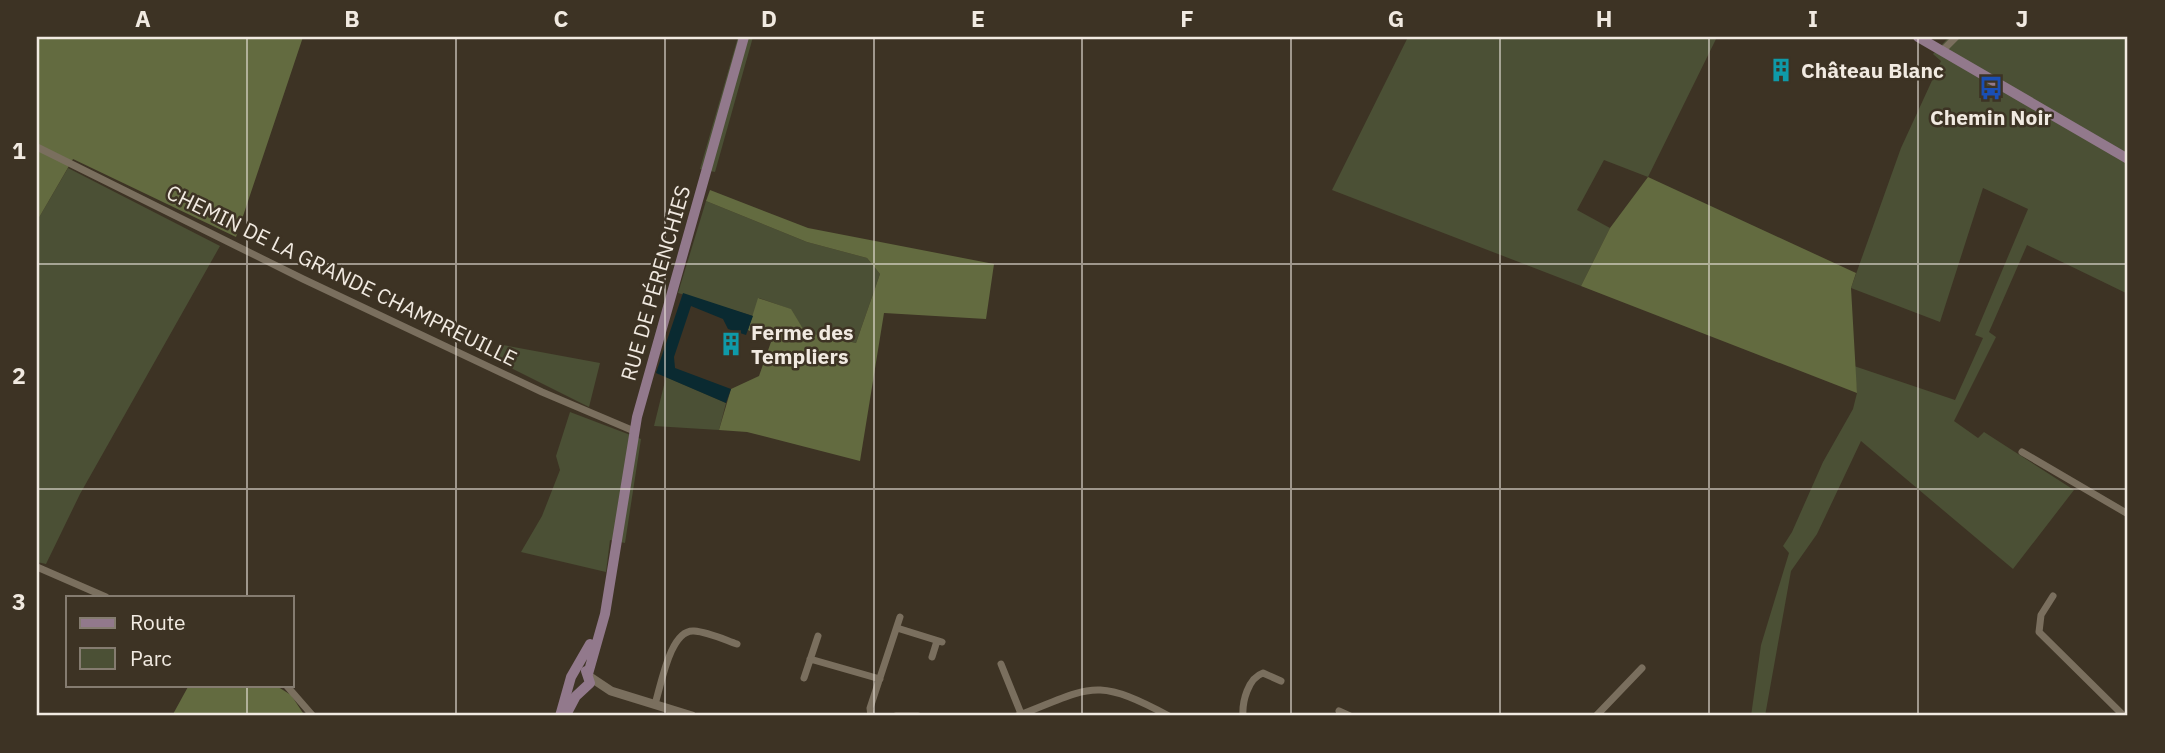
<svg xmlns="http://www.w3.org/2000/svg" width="2165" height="753" viewBox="0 0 2165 753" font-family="'IBM Plex Sans',sans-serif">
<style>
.green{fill:#4b5035}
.forest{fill:#636b40}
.water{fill:#0a2a31}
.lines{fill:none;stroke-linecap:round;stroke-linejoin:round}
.minor{stroke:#7a6f5e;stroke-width:7}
.tertiary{stroke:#7a6f5e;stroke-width:9}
.secondary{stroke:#92798c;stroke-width:10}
.grid{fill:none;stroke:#f1eae1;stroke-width:2;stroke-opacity:0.55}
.labels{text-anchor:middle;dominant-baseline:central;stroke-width:5;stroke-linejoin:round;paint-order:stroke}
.poi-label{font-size:21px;font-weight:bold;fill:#f1eae1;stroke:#3d3324;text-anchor:start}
.street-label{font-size:21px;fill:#f1eae1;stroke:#3d3324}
.neatline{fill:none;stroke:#f1eae1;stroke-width:2.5}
.grid-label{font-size:23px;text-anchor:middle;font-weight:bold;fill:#f1eae1}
</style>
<rect width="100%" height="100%" fill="#3d3324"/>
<path class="green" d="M738 37H753L715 172 700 169Z
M1408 37H1717L1648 177 1604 160 1577 210 1610 228 1581 286 1332 190Z
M1949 37H2128V294L2027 245 1989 332 1996 337 1954 421 1978 438 1984 432 2074 490 2013 569 1861 441 1817 534 1791 571 1765 716H1751L1761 645 1789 553 1783 546 1792 532 1823 462 1853 409 1857 393 1854 366 1955 400 1983 338 1975 335 2028 209 1983 188 1940 322 1851 288 1901 148 1941 61 1933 54Z
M68 168 220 246 80 494 46 564 37 562V221Z
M706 201 807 242 867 258 880 274 856 343 805 332 790 309 759 298 753 316 678 293Z
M503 345 600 363 589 407 497 361Z
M666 377 726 403 719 430 654 426Z
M570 412 641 439 625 543 610 540 606 572 521 552 542 516 560 470 556 456Z"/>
<path class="forest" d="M37 37H303L236 237 73 159 37 221Z
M1648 177 1856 273 1851 288 1857 393 1581 286 1610 228Z
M710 190 808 228 994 264 986 319 884 313 860 461 747 432 719 430 731 389 759 376 771 342 748 330 758 298 791 309 805 332 856 343 880 274 867 258 807 242 706 201Z
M189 685H275L291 695 305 716H172Z"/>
<path class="water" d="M683 293 753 316 746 335 728 329 723 319 691 306 674 357 675 368 731 389 726 403 656 373Z"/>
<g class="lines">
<path class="minor" d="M1942 51 1956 37
M37 147 303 279 542 392 634 431
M2022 452 2128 514
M37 567 106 597
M2053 596 2041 615 2039 632 2124 716
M897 628 942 642
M932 657 937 641
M810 659 880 679
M1001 664 1022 716
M804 678 818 636
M286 685 313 716
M655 704C661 686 670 629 694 631 708 632 723 639 737 644
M1339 711 1350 716
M871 716 870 708 900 617
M896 716H918
M1017 716C1092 687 1094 676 1169 716
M1243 716C1242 702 1248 678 1263 673L1281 681
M1596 716 1642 668"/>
<path class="tertiary" d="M590 677 611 691 692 716"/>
<path class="secondary" d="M1918 37 2128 159
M588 674 605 614 637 417 744 37
M567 713 576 696 590 683 586 671
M560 716 571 677 590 644"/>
</g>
<path class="grid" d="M247 37V597M456 37V716M665 37V716M874 37V716M1082 37V716M1291 37V716M1500 37V716M1709 37V716M1918 37V716M37 264H2128M37 489H2128M247 685V716"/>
<defs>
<g id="building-bare" transform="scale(1.89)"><path d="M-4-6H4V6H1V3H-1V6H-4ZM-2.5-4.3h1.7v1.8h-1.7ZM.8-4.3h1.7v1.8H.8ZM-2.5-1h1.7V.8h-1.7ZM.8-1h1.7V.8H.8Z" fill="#0f9aa8" stroke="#3d3324" stroke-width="2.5" paint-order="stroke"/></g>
<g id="bus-bare" transform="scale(1.89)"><path d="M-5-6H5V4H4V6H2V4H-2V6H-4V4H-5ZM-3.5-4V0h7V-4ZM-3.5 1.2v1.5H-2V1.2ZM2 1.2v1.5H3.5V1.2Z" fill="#1a4fb4" stroke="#3d3324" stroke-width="2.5" paint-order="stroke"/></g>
</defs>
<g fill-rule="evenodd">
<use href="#building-bare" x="1781" y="70"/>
<use href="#bus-bare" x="1991" y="88"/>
<use href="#building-bare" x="731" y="344"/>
</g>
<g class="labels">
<g class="poi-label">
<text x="1801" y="70">Château Blanc</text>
<text x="1991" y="117" text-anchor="middle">Chemin Noir</text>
<text x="751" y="332">Ferme des<tspan x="751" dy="24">Templiers</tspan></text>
</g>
<g class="street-label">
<text transform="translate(342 275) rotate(26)">CHEMIN DE LA GRANDE CHAMPREUILLE</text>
<text transform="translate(655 283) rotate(-74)">RUE DE PÉRENCHIES</text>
</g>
</g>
<rect width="2165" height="753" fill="none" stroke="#3d3324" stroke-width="77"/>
<rect x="66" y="596" width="228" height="91" fill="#3d3324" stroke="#857c70" stroke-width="2"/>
<rect x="80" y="618" width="35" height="10" fill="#92798c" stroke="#857c70" stroke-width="2"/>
<text x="130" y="630" font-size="21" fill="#f1eae1">Route</text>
<rect x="80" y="648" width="35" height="21" fill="#4b5035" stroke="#857c70" stroke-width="2"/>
<text x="130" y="666" font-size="21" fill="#f1eae1">Parc</text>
<rect x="38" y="38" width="2088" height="676" class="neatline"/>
<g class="grid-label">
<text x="143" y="27">A</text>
<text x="352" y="27">B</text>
<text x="561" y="27">C</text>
<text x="769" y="27">D</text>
<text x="978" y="27">E</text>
<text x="1187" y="27">F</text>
<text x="1396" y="27">G</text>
<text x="1604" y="27">H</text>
<text x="1813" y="27">I</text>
<text x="2022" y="27">J</text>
<text x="19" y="159">1</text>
<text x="19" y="384">2</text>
<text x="19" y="610">3</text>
</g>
</svg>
